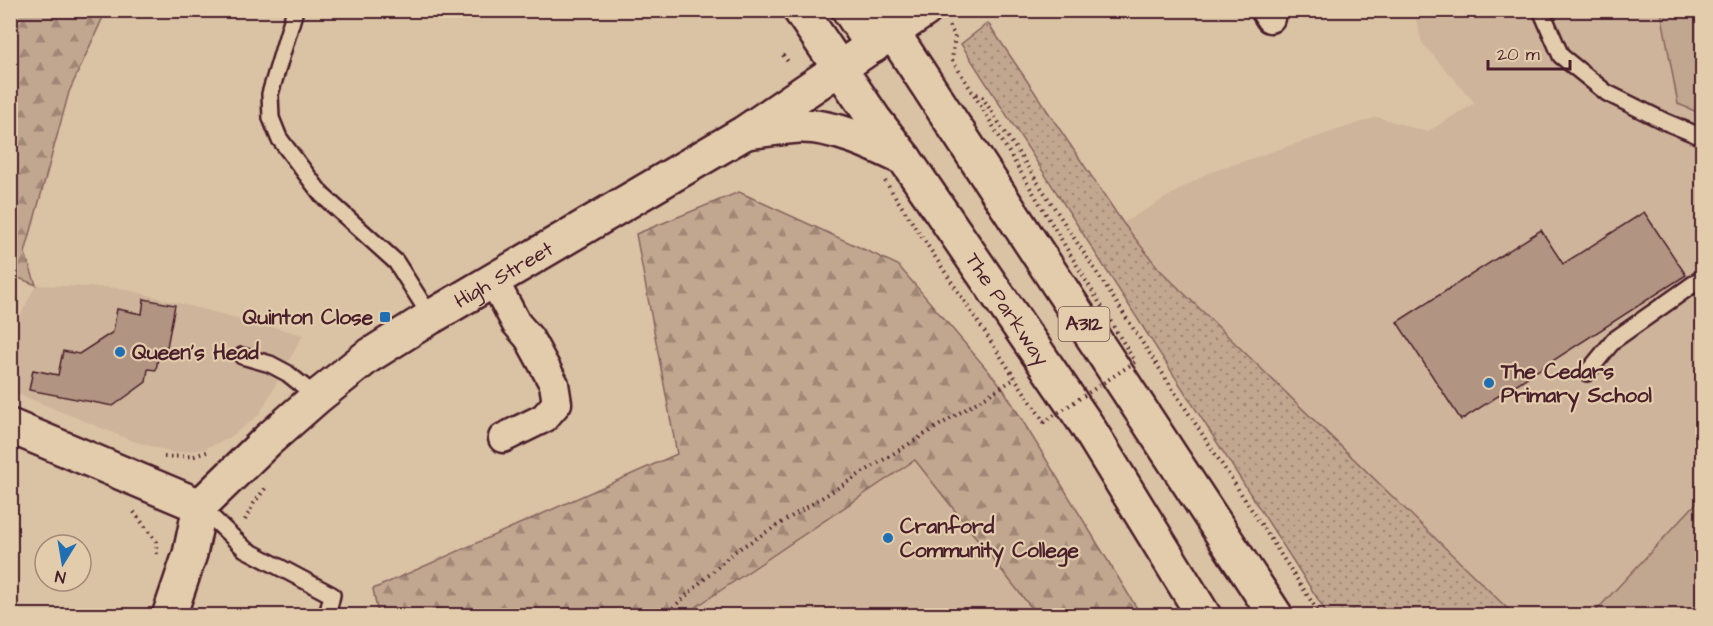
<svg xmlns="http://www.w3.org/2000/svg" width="1713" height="626" viewBox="0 0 1713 626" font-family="'Architects Daughter',sans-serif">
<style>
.built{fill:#ceb49a}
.grass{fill:url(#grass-dots);stroke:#86635e;stroke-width:1.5}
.forest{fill:url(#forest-firs);stroke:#86635e;stroke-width:1.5}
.park{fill:#c2a790;stroke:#86635e;stroke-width:1.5}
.building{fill:#b19482;stroke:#4a1f2b;stroke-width:1.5}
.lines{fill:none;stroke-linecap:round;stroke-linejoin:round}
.service-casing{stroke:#4a1f2b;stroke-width:20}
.minor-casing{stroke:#4a1f2b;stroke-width:33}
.tertiary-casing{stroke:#4a1f2b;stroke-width:38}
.trunk-casing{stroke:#4a1f2b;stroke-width:38}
.path{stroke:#4a1f2b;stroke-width:4;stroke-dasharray:1.5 4.5;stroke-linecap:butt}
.service{stroke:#e3ccac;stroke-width:15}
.minor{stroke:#e3ccac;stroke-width:28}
.tertiary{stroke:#e3ccac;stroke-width:33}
.trunk{stroke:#e3ccac;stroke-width:33}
.path-bridge{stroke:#4a1f2b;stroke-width:4;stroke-dasharray:1.5 4.5;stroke-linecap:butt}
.poi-dot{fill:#1f6fb2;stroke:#e3ccac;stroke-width:2}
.labels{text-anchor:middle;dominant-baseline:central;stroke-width:4.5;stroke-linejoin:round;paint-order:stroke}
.shield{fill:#e3ccac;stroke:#785352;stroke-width:1.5}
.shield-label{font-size:20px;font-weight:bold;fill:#4a1f2b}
.street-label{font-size:21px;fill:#4a1f2b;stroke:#e3ccac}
.poi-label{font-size:21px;font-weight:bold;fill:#4a1f2b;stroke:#e3ccac;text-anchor:start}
</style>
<defs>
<pattern id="grass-dots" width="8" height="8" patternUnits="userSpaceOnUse" patternTransform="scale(1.5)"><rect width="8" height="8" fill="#c2a790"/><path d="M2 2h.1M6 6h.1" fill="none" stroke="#a08776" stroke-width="1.8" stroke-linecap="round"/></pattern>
<pattern id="forest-firs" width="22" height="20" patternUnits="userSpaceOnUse" patternTransform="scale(1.5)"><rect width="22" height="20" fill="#c2a790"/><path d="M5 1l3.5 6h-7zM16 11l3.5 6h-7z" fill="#a08776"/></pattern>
</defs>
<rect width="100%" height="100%" fill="#dac2a4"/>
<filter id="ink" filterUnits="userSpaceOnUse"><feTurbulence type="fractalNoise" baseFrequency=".0167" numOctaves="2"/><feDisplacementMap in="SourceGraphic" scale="12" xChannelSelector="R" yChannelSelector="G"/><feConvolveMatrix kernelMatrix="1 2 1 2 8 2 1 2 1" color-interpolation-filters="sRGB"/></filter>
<g filter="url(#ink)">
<path class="built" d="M1414 11H1661L1678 104 1702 114V497L1592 615H1514L1159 269 1123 223 1208 173 1377 117 1427 132 1475 103 1422 43Z
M36 285 120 288 303 335 259 415 229 438 204 449 175 453 133 441 11 391 10 336Z
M915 460 1037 615 684 616Z"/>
<path class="grass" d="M988 23 1123 223 1159 269 1514 615H1328L961 44Z"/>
<path class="forest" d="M10 11H93L103 17 69 92 25 253 36 285 11 275Z
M739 192 898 265 1002 387 1141 615H1037L915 460 684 615H378L373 589 677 454 636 234Z"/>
<path class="park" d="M1661 11H1702V114L1678 104Z
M1702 497V615H1592Z"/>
<path class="building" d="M1644 212 1686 275 1461 420 1397 322 1541 230 1563 264Z
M144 299 175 305 167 347 160 346 156 370 148 369 146 382 113 406 29 390 33 370 58 375 63 351 79 354 113 332 117 309 142 314Z"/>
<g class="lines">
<g class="service-casing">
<path id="service" d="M295 10 270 94 271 118 279 138 322 195 396 262 431 317
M1541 10 1561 56 1607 93 1666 122 1702 137
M242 356 270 364 287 373 317 397
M1587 373 1614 340 1702 278
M200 506 245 549 332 595 327 616"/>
</g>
<g class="minor-casing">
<path id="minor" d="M1265 10 1270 18
M494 281 516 323 529 338 554 384 557 403 544 418 503 438"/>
</g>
<g class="tertiary-casing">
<g id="tertiary">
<path d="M849 10 873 46"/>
<path d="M748 132C765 130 782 127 799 126 834 125 874 144 905 159"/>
<path d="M10 426 200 506"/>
<path id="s1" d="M169 616 190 554 200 506 268 440 317 397 367 357 431 317 744 133 925 10"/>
</g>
</g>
<g class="trunk-casing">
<g id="trunk">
<path id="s2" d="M800 10 874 119 905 159 1086 424 1204 616"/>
<path d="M878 10 1276 616"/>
</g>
</g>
<path class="path" d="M949 26 955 36 952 60 972 91 982 97 1321 616
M783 55 789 63
M164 457 194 456 210 451
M134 512 156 541 157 554
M245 520 254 503 267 486
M664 616 734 552 1016 378"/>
<use href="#service" class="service"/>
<use href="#minor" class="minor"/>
<use href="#tertiary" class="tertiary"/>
<use href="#trunk" class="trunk"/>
<path class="path-bridge" d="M885 181 1044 422 1135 362 972 91"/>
</g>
</g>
<g class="poi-dot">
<rect x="379" y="311" width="12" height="12" rx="3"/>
<circle cx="120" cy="352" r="6"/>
<circle cx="1489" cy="383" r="6"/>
<circle cx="888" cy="538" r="6"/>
</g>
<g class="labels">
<rect class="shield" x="1058.5" y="307" width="51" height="34" rx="4.5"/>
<g class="shield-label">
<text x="1084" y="324">A312</text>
</g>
<g class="street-label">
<text stroke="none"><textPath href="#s1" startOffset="498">High Street</textPath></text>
<text stroke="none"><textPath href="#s2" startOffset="364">The Parkway</textPath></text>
</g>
<g class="poi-label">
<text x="373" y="317" text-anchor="end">Quinton Close</text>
<text x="132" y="352">Queen's Head</text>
<text x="1501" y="371">The Cedars<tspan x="1501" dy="24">Primary School</tspan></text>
<text x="900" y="526">Cranford<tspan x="900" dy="24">Community College</tspan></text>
</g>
</g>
<rect width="1713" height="626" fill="none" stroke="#e3ccac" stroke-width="36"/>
<rect x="18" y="18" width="1677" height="590" fill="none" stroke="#4a1f2b" stroke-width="2" filter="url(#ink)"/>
<g transform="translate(63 563) rotate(191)"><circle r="28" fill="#e3ccac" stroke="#a68778" stroke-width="1.5"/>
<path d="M0-4.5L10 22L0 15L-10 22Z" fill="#1f6fb2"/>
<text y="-9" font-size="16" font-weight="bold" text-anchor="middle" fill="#4a1f2b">N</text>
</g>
<path d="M1488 60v9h82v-9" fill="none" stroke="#4a1f2b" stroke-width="3"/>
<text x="1497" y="60" font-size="18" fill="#4a1f2b" stroke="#e3ccac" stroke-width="4.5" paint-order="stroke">20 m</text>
</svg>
